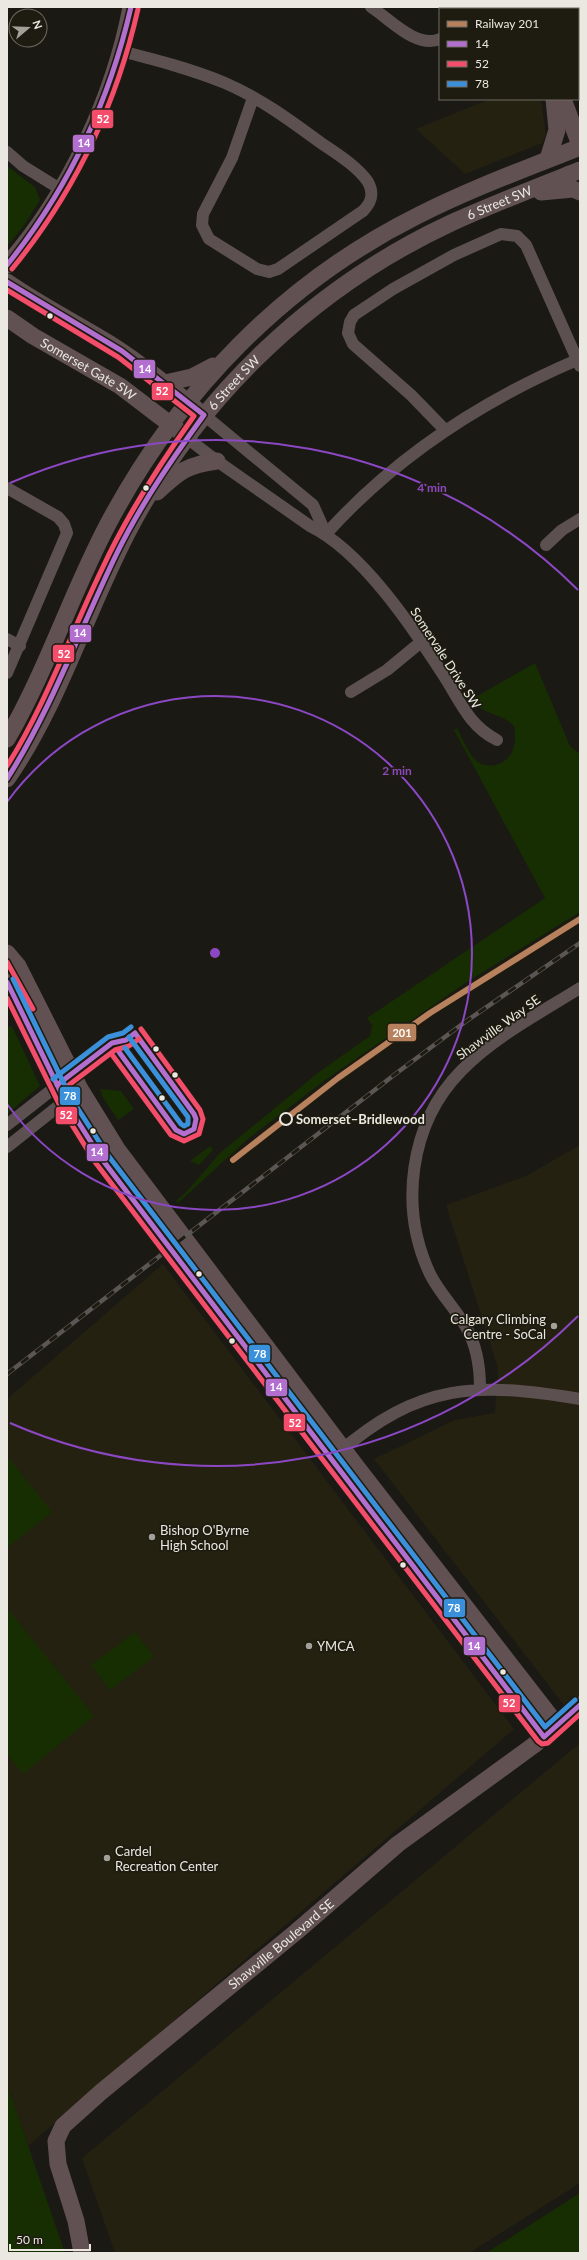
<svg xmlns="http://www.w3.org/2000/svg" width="587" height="2260" viewBox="0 0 587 2260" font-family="Lato,sans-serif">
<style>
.built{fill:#252111}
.green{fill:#172e03}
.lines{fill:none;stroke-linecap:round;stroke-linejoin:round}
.street{stroke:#5d5050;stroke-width:12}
.secondary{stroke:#615152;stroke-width:17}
.rail-casing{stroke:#5b5554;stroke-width:4.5}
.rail{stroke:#1e1b10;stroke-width:3;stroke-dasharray:9;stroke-linecap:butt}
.bus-1-casing{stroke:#1e1b10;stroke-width:8}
.bus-2-casing{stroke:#1e1b10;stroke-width:8}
.bus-3-casing{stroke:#1e1b10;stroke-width:8}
.bus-1{stroke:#b36fd0;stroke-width:5}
.bus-2{stroke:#f44d6c;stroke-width:5}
.bus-3{stroke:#3a90db;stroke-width:5}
.rail-1-casing{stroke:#1e1b10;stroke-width:9}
.rail-1{stroke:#b6815c;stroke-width:6}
.ring{fill:none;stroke:#8c48c4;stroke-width:2}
.bus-dot{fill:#eae8e0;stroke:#1e1b10;stroke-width:1.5}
.stop-dot{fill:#1e1b10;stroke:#eae8e0;stroke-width:2}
.poi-dot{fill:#a1a099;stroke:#1e1b10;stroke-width:1.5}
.labels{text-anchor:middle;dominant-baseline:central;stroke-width:3.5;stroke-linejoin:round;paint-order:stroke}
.street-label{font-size:13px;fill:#eae8e0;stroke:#1e1b10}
.stop-label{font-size:13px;font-weight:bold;fill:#eae8e0;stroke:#1e1b10;text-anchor:start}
.poi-label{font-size:13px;fill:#eae8e0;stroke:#1e1b10;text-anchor:start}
.centre{fill:#8c48c4;stroke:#1e1b10;stroke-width:2}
.ring-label{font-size:12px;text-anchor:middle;font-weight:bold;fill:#8c48c4;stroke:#1e1b10;stroke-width:3.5;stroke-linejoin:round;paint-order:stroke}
.line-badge{stroke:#1e1b10;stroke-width:1.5}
.badge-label{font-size:11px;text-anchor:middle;font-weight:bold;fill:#fff}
</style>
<rect width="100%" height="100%" fill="#1a1914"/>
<path class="built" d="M490 99H541L546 136 542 143 465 174 416 129Z
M580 1145V1726L374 1459 455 1420 495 1413 498 1368 446 1205 526 1176Z
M163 1264 514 1729 28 2146 7 2084V1399Z
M580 1743V2183L469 2253H115L82 2158Z"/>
<path class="green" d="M7 166 35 187 40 200 23 227 7 246Z
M535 663 570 746 580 754V912L467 982 324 1081 249 1138 178 1203 176 1201 188 1190 220 1153 319 1072 370 1036 372 1025 367 1018 545 898 454 730 457 728C462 738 469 755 478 762 484 766 489 766 495 765 514 761 517 742 514 726 499 711 486 718 472 699Z
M12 1026 40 1086 7 1114V1027Z
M100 1089 121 1091 134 1109 118 1120 102 1096Z
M210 1146 213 1150 199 1165 190 1161Z
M7 1456 52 1512 7 1548Z
M7 1608 94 1716 23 1774 7 1754Z
M135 1632 154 1657 110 1690 91 1665Z
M7 2084 65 2253H7Z
M580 2193V2253H486Z"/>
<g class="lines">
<path class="street" d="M371 7C390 19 416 49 440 39
M493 9 494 7
M121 51C156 60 191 69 225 83 260 98 291 121 321 143 337 154 357 166 368 182 374 193 372 202 363 211L278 269 269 272 257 269 209 239 202 225 203 214 232 158 253 98
M7 152 23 166 60 189
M204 415 313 505 326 534
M445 430 411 395 353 344 348 333 350 322 354 315 393 289 454 255 501 234 517 236 526 245 580 366
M187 438 217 461 310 526C362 551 413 628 444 676 460 701 469 726 497 740
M7 488 58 517 64 524 67 533 7 673
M326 534C396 456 481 401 577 360
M546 545 562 530 580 519
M7 639 20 646
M351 692 387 670 421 642
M7 1125 72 1074
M7 1147 80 1089
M480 1388C480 1367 477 1346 466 1327 455 1308 440 1294 430 1274 399 1208 409 1124 461 1071 494 1037 540 1013 580 988
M337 1454C420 1382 477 1382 580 1399"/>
<g class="secondary">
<path d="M530 7V9"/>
<path d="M569 7 570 9"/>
<path d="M578 32 580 38"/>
<path d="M563 99 580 145"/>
<path d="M548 159 557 130 554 99"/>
<path d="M541 192 573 189 580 192"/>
<path d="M7 265C68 196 114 97 131 7"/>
<path d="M7 282C40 305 76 323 110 344 140 363 168 386 196 409"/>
<path id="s1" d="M7 318 33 336 120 386 179 431"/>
<path d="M165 383 192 377 213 366"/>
<path d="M157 492C179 472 186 465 217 461"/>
<path d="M7 739C47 670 71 594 108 524 178 392 283 283 417 216 470 189 525 169 580 147"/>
<path id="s2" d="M7 779C61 701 87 607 132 524 202 393 316 286 451 223 493 204 537 187 580 170"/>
<path d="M7 953 18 966 80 1089 117 1149 356 1466 557 1725"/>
<path d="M7 982 65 1101 101 1158 544 1737"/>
<path id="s3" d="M82 2253 76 2221 58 2164 56 2141 63 2126 101 2092 296 1932 398 1844 534 1745 580 1705"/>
</g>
<g class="rail-casing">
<path id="rail" d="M7 1374 398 1072 465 1022 580 943"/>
</g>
<use href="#rail" class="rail"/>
<g class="bus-1-casing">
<path id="bus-1" d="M7 265C69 188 109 103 131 7
M7 282 122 351 204 415C172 459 141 504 117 553 80 629 52 708 7 779
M7 982 65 1101 101 1158 544 1737 580 1705
M119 1052 176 1130 184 1134 194 1129 196 1119 194 1114 135 1033
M57 1085 112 1043 126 1040 135 1033"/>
</g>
<g class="bus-2-casing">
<path id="bus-2" d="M12 269C75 192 116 106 138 9
M7 290 118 357 194 416C159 465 127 515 102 569 70 635 46 704 7 766
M7 962 33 1009
M7 998 59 1104 95 1162 538 1741 542 1744 548 1743 580 1714
M113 1056 171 1135 184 1141 199 1134 203 1119 200 1110 141 1029
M61 1091 115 1050 129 1046 139 1039"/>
</g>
<g class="bus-3-casing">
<path id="bus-3" d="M13 979 71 1098 107 1154 545 1727 575 1700
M125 1048 181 1124 184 1126 188 1124V1117L129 1037
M53 1079 108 1037 123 1033 131 1027"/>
</g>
<use href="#bus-1" class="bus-1"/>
<use href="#bus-2" class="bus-2"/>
<use href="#bus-3" class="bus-3"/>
<g class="rail-1-casing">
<path id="rail-1" d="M233 1160 338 1078 430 1013 580 919"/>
</g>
<use href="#rail-1" class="rail-1"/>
</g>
<g class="ring">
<path d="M7 802A257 257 0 1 1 7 1104"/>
<path d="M578 1316A513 513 0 0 1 10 1423M10 483A513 513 0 0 1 578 590"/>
</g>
<g class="bus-dot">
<circle cx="50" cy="316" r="3.5"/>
<circle cx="146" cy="488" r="3.5"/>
<circle cx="156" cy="1049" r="3.5"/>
<circle cx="175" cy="1075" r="3.5"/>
<circle cx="162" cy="1098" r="3.5"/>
<circle cx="93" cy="1131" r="3.5"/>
<circle cx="199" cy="1274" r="3.5"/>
<circle cx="232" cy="1341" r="3.5"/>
<circle cx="403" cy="1565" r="3.5"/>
<circle cx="503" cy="1672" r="3.5"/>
</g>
<circle class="stop-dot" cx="286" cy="1119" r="6"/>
<g class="poi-dot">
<circle cx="554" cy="1326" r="4"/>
<circle cx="152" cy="1537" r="4"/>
<circle cx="309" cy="1646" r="4"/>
<circle cx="107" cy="1858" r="4"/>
</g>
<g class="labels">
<g class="street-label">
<text stroke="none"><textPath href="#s2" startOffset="783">6 Street SW</textPath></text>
<text stroke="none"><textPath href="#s1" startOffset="96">Somerset Gate SW</textPath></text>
<text stroke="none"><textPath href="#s2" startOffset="459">6 Street SW</textPath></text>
<text transform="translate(446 658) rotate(57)">Somervale Drive SW</text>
<text transform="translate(498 1027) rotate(-36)">Shawville Way SE</text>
<text stroke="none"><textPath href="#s3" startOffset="416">Shawville Boulevard SE</textPath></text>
</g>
<g class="stop-label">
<text x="296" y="1119">Somerset–Bridlewood</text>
</g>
<g class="poi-label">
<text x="546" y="1319" text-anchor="end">Calgary Climbing<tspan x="546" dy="15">Centre - SoCal</tspan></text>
<text x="160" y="1530">Bishop O'Byrne<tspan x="160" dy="15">High School</tspan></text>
<text x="317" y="1646">YMCA</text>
<text x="115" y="1851">Cardel<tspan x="115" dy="15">Recreation Center</tspan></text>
</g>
</g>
<circle cx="215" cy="953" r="6" class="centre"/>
<g class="ring-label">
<text x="432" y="492">4 min</text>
<text x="397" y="775">2 min</text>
</g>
<g class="line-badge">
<rect x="91" y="109" width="23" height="20" rx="4" fill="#f44d6c"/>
<rect x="72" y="134" width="23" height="19" rx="4" fill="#b36fd0"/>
<rect x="133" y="359" width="23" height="20" rx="4" fill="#b36fd0"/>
<rect x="151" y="382" width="23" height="19" rx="4" fill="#f44d6c"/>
<rect x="69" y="624" width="23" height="19" rx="4" fill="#b36fd0"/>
<rect x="52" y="644" width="23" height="19" rx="4" fill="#f44d6c"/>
<rect x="387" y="1023" width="30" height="19" rx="4" fill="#b6815c"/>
<rect x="59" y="1086" width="22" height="20" rx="4" fill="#3a90db"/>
<rect x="55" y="1106" width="23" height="19" rx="4" fill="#f44d6c"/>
<rect x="86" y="1143" width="23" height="19" rx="4" fill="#b36fd0"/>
<rect x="248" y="1344" width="23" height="19" rx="4" fill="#3a90db"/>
<rect x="265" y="1378" width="23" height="19" rx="4" fill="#b36fd0"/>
<rect x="283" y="1413" width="23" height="19" rx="4" fill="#f44d6c"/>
<rect x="443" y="1598" width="23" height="20" rx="4" fill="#3a90db"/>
<rect x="463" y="1636" width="23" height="20" rx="4" fill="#b36fd0"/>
<rect x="498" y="1694" width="23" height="19" rx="4" fill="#f44d6c"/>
</g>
<g class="badge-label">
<text x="103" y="123">52</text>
<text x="84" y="147">14</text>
<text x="145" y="373">14</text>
<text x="162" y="395">52</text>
<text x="80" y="637">14</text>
<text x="64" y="658">52</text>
<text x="402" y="1037">201</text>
<text x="70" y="1100">78</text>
<text x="66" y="1119">52</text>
<text x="97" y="1156">14</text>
<text x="260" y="1358">78</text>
<text x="276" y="1391">14</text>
<text x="295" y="1427">52</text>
<text x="454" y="1612">78</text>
<text x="474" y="1650">14</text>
<text x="509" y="1707">52</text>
</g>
<rect width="587" height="2260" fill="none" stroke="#eae8e0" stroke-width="16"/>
<rect x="439" y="8" width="140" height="92" fill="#1e1b10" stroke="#706d63"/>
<rect x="447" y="21" width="20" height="6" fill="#b6815c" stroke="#706d63"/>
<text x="475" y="28" font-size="12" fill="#eae8e0">Railway 201</text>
<rect x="447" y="41" width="20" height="6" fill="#b36fd0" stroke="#706d63"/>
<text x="475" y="48" font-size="12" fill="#eae8e0">14</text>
<rect x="447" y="61" width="20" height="6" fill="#f44d6c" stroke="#706d63"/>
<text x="475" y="68" font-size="12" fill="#eae8e0">52</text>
<rect x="447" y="81" width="20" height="6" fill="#3a90db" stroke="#706d63"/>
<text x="475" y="88" font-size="12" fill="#eae8e0">78</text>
<g transform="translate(28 28) rotate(71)"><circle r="19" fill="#1e1b10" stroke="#706d63"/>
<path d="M0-3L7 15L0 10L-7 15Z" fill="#a1a099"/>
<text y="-6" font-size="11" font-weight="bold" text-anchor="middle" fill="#eae8e0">N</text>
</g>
<path d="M10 2244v6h80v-6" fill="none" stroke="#eae8e0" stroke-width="2"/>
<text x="16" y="2244" font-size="12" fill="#eae8e0" stroke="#1e1b10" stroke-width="3" paint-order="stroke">50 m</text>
</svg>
